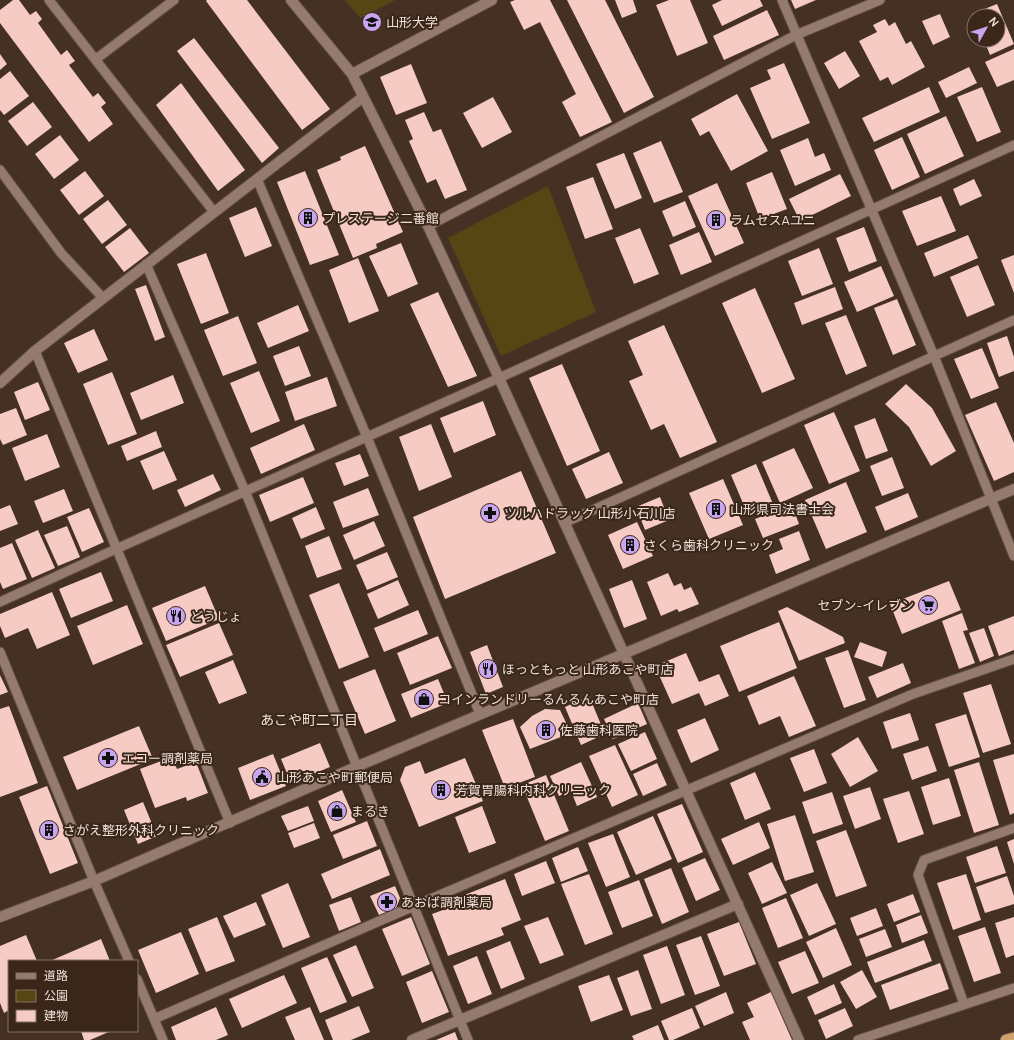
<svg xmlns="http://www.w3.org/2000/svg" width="1014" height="1040" viewBox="0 0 1014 1040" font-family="Manrope,'Noto Sans JP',sans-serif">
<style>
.green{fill:#564613}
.building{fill:#f6cbc4}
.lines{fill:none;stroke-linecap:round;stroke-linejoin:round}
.service-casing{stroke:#624f45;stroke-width:11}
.minor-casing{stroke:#624f45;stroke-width:12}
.trunk-casing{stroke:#624f45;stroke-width:13}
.service{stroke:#947b6d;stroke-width:9}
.minor{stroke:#947b6d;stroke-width:10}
.trunk{stroke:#d2a26c;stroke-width:11}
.labels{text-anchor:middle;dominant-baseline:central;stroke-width:4;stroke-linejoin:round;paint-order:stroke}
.poi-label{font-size:13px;fill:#eee0d8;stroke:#3b261a;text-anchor:start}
.neighbourhood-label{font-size:14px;fill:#eee0d8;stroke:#3b261a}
</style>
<rect width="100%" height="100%" fill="#453024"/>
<path class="green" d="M345 0H395L360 18Z
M548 186 596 312 501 356 448 238Z"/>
<path class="building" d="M13 0H19L30 15 36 11 42 19 38 23 61 55 67 50 75 61 69 65 93 97 98 93 106 103 101 107 113 124 89 142 0 23V10Z
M207 0H247L330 109 302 130 206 1Z
M515 0H550L612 122 580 137 562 102 576 94 540 22 524 30 510 2Z
M567 0H605L654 97 624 113Z
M615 0H633L637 12 622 18Z
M669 0H690L708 43 677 56 656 5Z
M722 0H760L763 6 722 26 712 5Z
M791 0H816L795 9Z
M997 4 1014 44 990 55 984 40H998V16H973L972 14Z
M767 10 779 35 724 60 713 36Z
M940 14 950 37 933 45 922 21Z
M885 19 889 26 895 22 906 44 911 41 925 67 892 85 888 77 880 81 859 41 877 32 873 25Z
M194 38 279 148 262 163 177 51Z
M1014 49V80L997 87 985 62Z
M845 51 860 76 839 89 824 63Z
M0 54 7 64 0 70Z
M784 63 810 123 772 139 750 88 771 79 767 70Z
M411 64 427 103 396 115 380 77Z
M969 67 977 83 946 98 938 82Z
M10 71 29 96 4 115 0 110V79Z
M181 83 245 170 218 191 156 105Z
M929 87 940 112 874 142 862 118Z
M982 87 1001 132 977 142 957 97Z
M737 94 768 151 731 171 709 131 700 136 691 119Z
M493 97 512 132 482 148 463 113Z
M33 102 52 127 27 146 8 121Z
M424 112 433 132 441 129 467 190 445 199 436 179 427 183 409 141 413 139 405 120Z
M946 116 964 156 925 174 907 134Z
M60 135 79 160 54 179 35 154Z
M902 137 920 177 892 190 874 150Z
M808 138 815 157 824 153 831 170 795 186 780 150Z
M661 141 683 192 654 203 633 153Z
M365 146 403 232 376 244 377 248 353 258 317 170 341 160 340 157Z
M624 153 642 198 615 209 596 164Z
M85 171 104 196 79 215 60 190Z
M305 171 339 255 310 265 277 182Z
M772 172 787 209 760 219 746 183Z
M840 174 851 196 800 221 789 199Z
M593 177 613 229 585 239 566 187Z
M974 179 982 196 960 206 953 189Z
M717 183 744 243 715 256 688 196Z
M941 196 956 231 917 246 902 211Z
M108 200 127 225 102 244 83 219Z
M685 201 696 227 673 237 662 211Z
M256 207 272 246 245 257 229 218Z
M864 227 877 261 849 272 836 238Z
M130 228 149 253 124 272 105 247Z
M640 228 659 274 634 284 615 238Z
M699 232 712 262 681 275 669 245Z
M968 235 978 258 934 277 924 253Z
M401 243 418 284 388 297 369 256Z
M819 248 833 284 802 296 788 261Z
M206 253 229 313 201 324 177 264Z
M1014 255V293L1001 260Z
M358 258 379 311 349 323 329 270Z
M978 265 995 305 967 317 950 277Z
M881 266 894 296 857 312 844 282Z
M146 285 165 337 155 341 135 289Z
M835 287 843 309 802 325 794 303Z
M755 288 795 379 762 393 722 303Z
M438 292 477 376 448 387 410 304Z
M897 299 916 345 893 355 874 308Z
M298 305 309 331 268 348 257 323Z
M846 315 867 366 846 375 825 323Z
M238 316 257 363 223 376 204 330Z
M664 325 717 442 680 458 664 424 651 430 629 381 643 375 628 341Z
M94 329 108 360 78 373 64 343Z
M1007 336 1014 357V371L999 377 987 343Z
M299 346 311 376 285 386 273 356Z
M982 348 999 388 971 399 954 359Z
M562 364 600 451 567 466 529 378Z
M259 371 280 421 251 433 230 383Z
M112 372 137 434 108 445 83 384Z
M173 375 184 403 141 420 130 393Z
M327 377 337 406 295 421 285 392Z
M38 382 50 410 25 420 14 392Z
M906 384 932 408 956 451 931 466 909 427 885 404Z
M483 401 496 435 454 453 440 418Z
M996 402 1014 443V472L994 481 965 415Z
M16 408 27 435 3 445 0 439V414Z
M834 412 860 471 829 484 804 425Z
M875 418 888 451 866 459 854 426Z
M304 424 315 450 261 474 250 448Z
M431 424 452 477 419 491 399 437Z
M156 431 162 447 127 461 121 446Z
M47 434 60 467 25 481 12 448Z
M794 448 813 488 780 503 762 462Z
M164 451 177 480 153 490 140 461Z
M609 452 623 483 586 499 572 469Z
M360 454 369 476 344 486 335 463Z
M892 457 904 488 882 496 870 466Z
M756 464 773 504 748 515 731 475Z
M521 471 556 553 445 599 413 517Z
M213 474 221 490 185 507 177 490Z
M303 477 314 503 270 522 259 495Z
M723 479 743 525 709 539 689 493Z
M846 482 867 532 826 549 805 500Z
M368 488 379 515 343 528 333 502Z
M64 489 73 511 43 523 34 501Z
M908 493 918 517 885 531 875 507Z
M660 497 669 520 645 530 636 507Z
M10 505 18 524 0 531V509Z
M792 505 799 524 763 538 755 519Z
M316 507 325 529 301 539 292 518Z
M89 508 104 542 82 552 67 517Z
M374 521 385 546 354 560 343 535Z
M637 522 653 556 623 569 608 535Z
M67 526 80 557 58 566 44 535Z
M38 530 55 568 32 578 15 540Z
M799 531 810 560 776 574 769 555 783 549 779 539Z
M329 536 342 569 317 578 305 546Z
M12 543 27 579 3 589 0 582V548Z
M387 552 398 577 367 590 356 565Z
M101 572 113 601 71 618 59 589Z
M668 573 674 586 681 583 684 590 691 587 699 604 679 612 677 609 661 616 647 582Z
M398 580 409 605 378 619 367 594Z
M632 580 647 619 624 628 609 589Z
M949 581 961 610 902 634 890 604Z
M339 583 369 657 339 669 309 595Z
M205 586 219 619 166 641 152 608Z
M52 592 70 635 37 649 28 628 5 638 0 626V614Z
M127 605 143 644 93 665 77 626Z
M787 607 843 637 845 643 799 661 778 611Z
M418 610 428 634 384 652 374 628Z
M962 613 968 630 963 631 975 663 959 669 942 621Z
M1014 616V650L999 656 988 626Z
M779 622 797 668 739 692 720 646Z
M219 623 233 655 180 677 166 645Z
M984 628 994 656 980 662 969 633Z
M438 636 452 668 410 685 397 653Z
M860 642 887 652 882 667 854 657Z
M487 645 503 687 486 694 470 652Z
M848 650 866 700 844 708 825 658Z
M686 653 699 682 719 674 729 696 705 706 699 693 672 704 655 666Z
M233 660 247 693 219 704 205 672Z
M903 663 911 683 877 698 868 677Z
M375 669 396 721 365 734 343 682Z
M0 675 8 692 0 695Z
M794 676 816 726 789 737 780 716 759 725 747 696Z
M438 679 448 703 411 718 401 694Z
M991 684 1011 744 983 753 963 693Z
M589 696 605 734 581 745 565 707Z
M638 703 647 724 613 739 604 719Z
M9 706 38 783 0 797V709Z
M545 709 560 710 571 733 530 749 520 727 532 716Z
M910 713 919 740 892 749 883 722Z
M966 714 980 757 949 767 935 724Z
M705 718 719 750 691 763 677 730Z
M513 719 535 777 505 788 482 730Z
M139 726 153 759 77 790 63 757Z
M645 732 657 759 631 771 618 744Z
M858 737 878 771 850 787 831 754Z
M320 743 330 767 291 783 281 759Z
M615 745 638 795 612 807 589 756Z
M928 746 937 771 912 780 903 754Z
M814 749 827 783 804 792 790 758Z
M273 754 286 786 250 800 238 768Z
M1014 754V813L1010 815 993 760Z
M172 757 177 769 196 762 208 793 187 801 186 797 155 808 140 769Z
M465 758 483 801 419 827 400 780 405 767 420 761 425 774Z
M581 762 597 797 577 806 571 791 559 796 550 776Z
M979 762 999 825 974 833 954 770Z
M657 763 667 785 643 796 633 774Z
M755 772 771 809 745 820 730 783Z
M546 775 569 831 545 841 522 785Z
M949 778 961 816 933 825 921 787Z
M47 786 78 863 50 874 19 797Z
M870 787 881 819 855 829 843 796Z
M342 790 356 822 331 832 318 801Z
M909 791 924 834 898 843 883 799Z
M832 792 843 824 813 834 802 802Z
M143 802 157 836 138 844 124 810Z
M682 804 703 852 678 863 657 814Z
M308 806 314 821 288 831 281 816Z
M482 806 496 843 469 853 455 817Z
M795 815 814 872 785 881 767 824Z
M653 816 672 859 636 875 617 832Z
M367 821 377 846 343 859 333 835Z
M759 822 770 848 733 865 721 839Z
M314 823 320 838 294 848 288 833Z
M846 830 867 886 836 897 816 841Z
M613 834 630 877 606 887 588 843Z
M1014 839V864L1007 842Z
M997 846 1006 873 975 883 966 857Z
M578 847 588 871 561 882 552 858Z
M380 849 390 875 332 899 321 874Z
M705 858 720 890 696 901 682 868Z
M546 861 555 883 522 896 514 874Z
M772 862 787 893 762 904 748 873Z
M671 868 689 912 662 924 644 879Z
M589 874 613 934 585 945 561 884Z
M966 874 981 920 953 930 937 883Z
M1007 876 1014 896V904L985 913 976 887Z
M505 879 521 920 501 928 504 935 448 956 432 914 465 902 462 896Z
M639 880 653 916 622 928 608 892Z
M288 883 310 937 283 948 261 895Z
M817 883 836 924 809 936 790 895Z
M395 886 400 898 396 908 379 915 370 896Z
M913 894 920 912 894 922 887 904Z
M351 897 361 922 339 931 329 905Z
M786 898 803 938 778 948 762 908Z
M256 902 266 925 234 938 223 916Z
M876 908 883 926 857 936 850 918Z
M921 915 928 933 902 943 896 925Z
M217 917 235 961 206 972 188 929Z
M411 917 430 964 402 976 382 929Z
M548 917 564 955 540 964 524 926Z
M1014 917V955L1006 958 995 923Z
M739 922 756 964 724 976 707 934Z
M985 927 1001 973 974 982 958 936Z
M836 928 852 965 823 978 806 942Z
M885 929 892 947 866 957 859 939Z
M181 932 199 974 156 993 138 950Z
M26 935 37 961H9V1010L4 1013 0 1003V946Z
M701 936 720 986 695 995 676 945Z
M101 939 110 961H50Z
M924 940 932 961 875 983 867 962Z
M510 941 525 979 501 989 486 951Z
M356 945 374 988 352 997 333 955Z
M667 946 685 995 661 1004 643 955Z
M805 951 819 983 792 994 778 962Z
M477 956 492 994 468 1004 453 966Z
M327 957 347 1002 320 1013 301 968Z
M940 963 949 989 890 1010 881 985Z
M638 970 652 1009 631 1016 617 978Z
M862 970 877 997 856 1009 840 982Z
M432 971 449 1012 422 1023 406 982Z
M284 975 297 1003 242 1028 229 999Z
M609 975 623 1010 591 1022 578 986Z
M834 984 842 1003 815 1015 807 997Z
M726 992 734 1013 704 1026 695 1006Z
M771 992 792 1040H750L742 1022 754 1017 747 1003Z
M359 1006 370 1032 351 1040H333L325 1020Z
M216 1007 228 1035 216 1040H176L171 1027Z
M310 1007 324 1040H295L285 1017Z
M692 1008 700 1028 673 1040H669L661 1021Z
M845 1008 853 1026 826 1039 818 1020Z
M658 1025 664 1040H634L632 1036Z
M81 1031H111L90 1040H84Z
M455 1032 458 1040H436Z"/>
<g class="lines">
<g class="service-casing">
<path id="service" d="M49 0 214 212
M782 0 934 356 1014 556
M96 59 174 0
M0 170 61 253 103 298
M257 179 367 437 480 714
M428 226 796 35 880 0
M146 264 245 491 468 1040
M35 351 230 823
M564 523 1014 320
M0 602 116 549 499 378 1014 145
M0 652 94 881 129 961
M137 979 163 1040
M964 1004 918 875 924 860 1014 828
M154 1019 414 906 913 694 1014 659
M858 1040 1014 988"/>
</g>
<g class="minor-casing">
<path id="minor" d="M291 0 352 74 428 226 499 378 799 1040
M352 74 492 0
M0 383 35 351 363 97
M0 917 94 881 358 766 1014 489
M412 1040 738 904"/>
</g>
<g class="trunk-casing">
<path id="trunk" d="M1006 1040 1014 1038"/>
</g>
<use href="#service" class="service"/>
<use href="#minor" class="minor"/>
<use href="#trunk" class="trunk"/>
</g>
<defs>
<g id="university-disc" transform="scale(1)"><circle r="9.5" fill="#c8a6ef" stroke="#3b261a"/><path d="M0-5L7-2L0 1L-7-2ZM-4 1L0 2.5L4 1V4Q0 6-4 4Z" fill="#111"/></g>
<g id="building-disc" transform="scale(1)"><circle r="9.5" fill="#c8a6ef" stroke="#3b261a"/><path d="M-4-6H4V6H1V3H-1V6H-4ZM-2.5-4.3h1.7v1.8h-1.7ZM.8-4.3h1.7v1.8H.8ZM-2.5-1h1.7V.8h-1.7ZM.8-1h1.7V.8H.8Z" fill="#111"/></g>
<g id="pharmacy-disc" transform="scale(1)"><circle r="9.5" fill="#c8a6ef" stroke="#3b261a"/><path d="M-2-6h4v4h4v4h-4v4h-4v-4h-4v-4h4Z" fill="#111"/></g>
<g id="supermarket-disc" transform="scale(1)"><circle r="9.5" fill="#c8a6ef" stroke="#3b261a"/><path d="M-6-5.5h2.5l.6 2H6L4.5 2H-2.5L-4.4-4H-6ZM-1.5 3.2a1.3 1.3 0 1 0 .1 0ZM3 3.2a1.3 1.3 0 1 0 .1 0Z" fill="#111"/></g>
<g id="restaurant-disc" transform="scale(1)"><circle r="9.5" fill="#c8a6ef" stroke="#3b261a"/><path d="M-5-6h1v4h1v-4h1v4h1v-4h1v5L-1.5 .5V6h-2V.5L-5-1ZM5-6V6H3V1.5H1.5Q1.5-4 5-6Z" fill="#111"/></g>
<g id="shop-disc" transform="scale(1)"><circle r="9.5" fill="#c8a6ef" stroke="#3b261a"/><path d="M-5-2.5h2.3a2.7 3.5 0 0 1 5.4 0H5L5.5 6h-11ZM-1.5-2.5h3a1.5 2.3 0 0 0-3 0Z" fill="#111"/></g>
<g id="civic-disc" transform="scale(1)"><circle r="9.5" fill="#c8a6ef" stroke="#3b261a"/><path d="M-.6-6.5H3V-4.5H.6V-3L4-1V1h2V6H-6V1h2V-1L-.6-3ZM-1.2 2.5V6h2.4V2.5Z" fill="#111"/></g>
</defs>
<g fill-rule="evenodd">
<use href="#university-disc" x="372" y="22"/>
<use href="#building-disc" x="308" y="218"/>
<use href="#building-disc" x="716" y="220"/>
<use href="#building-disc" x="716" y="509"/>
<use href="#pharmacy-disc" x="490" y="513"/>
<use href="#building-disc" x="630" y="545"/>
<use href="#supermarket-disc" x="928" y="605"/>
<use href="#restaurant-disc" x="176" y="616"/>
<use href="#restaurant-disc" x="488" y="669"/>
<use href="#shop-disc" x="424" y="699"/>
<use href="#building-disc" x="546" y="730"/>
<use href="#pharmacy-disc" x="108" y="758"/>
<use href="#civic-disc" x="262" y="777"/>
<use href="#building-disc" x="441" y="790"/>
<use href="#shop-disc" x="337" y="811"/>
<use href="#building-disc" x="49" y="830"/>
<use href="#pharmacy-disc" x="387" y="902"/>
</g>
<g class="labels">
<g class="poi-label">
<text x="386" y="22">山形大学</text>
<text x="322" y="218">プレステージ二番館</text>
<text x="730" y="220">ラムセスAユニ</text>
<text x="730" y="509">山形県司法書士会</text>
<text x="504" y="513">ツルハドラッグ 山形小石川店</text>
<text x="644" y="545">さくら歯科クリニック</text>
<text x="914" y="605" text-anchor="end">セブン-イレブン</text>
<text x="190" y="616">どうじょ</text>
<text x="502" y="669">ほっともっと 山形あこや町店</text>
<text x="438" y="699">コインランドリーるんるんあこや町店</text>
<text x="560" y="730">佐藤歯科医院</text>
<text x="122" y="758">エコー調剤薬局</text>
<text x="276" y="777">山形あこや町郵便局</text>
<text x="455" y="790">芳賀胃腸科内科クリニック</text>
<text x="351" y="811">まるき</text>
<text x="63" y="830">さがえ整形外科クリニック</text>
<text x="401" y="902">あおば調剤薬局</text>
</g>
<g class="neighbourhood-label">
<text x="309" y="719">あこや町二丁目</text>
</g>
</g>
<rect x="8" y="960" width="130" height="72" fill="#3b261a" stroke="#837066"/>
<rect x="16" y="973" width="20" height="6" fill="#947b6d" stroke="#837066"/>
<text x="44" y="980" font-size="12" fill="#eee0d8">道路</text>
<rect x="16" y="990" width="20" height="12" fill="#564613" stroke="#837066"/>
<text x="44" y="1000" font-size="12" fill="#eee0d8">公園</text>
<rect x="16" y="1010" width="20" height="12" fill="#f6cbc4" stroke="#837066"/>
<text x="44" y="1020" font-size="12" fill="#eee0d8">建物</text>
<g transform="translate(986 28) rotate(51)"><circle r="19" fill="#3b261a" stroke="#837066"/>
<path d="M0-3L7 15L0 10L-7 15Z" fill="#c8a6ef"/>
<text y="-6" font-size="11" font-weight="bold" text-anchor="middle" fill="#eee0d8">N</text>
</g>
</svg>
